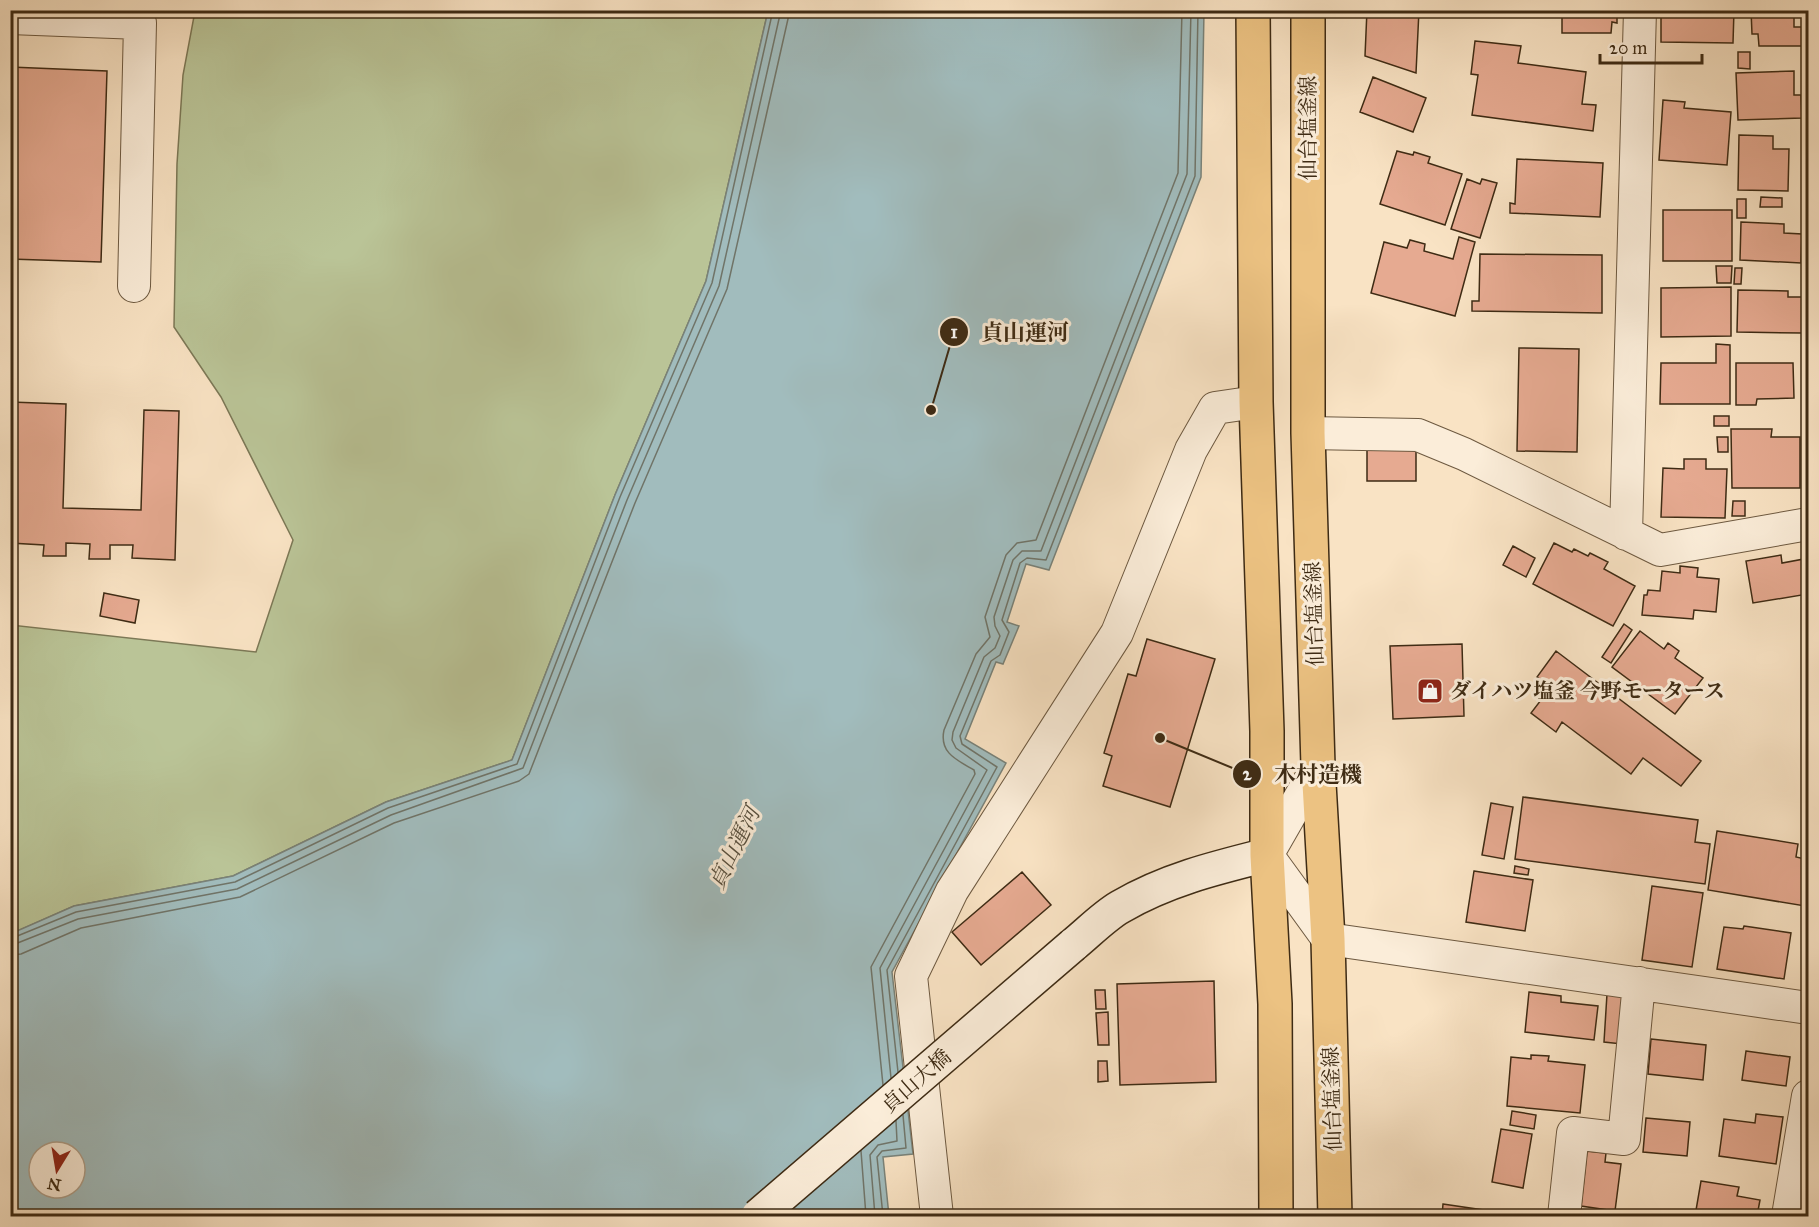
<svg xmlns="http://www.w3.org/2000/svg" width="1819" height="1227" viewBox="0 0 1819 1227" font-family="'IM FELL Great Primer','Noto Serif JP',serif">
<style>
.green{fill:#bac497;stroke:#7c7856;stroke-width:1.5}
.water{fill:#a1bcbd;stroke:#798279;stroke-width:1.5;fill-rule:evenodd}
.lines{fill:none;stroke-linecap:round;stroke-linejoin:round}
.shore{stroke:#707468;stroke-width:1.5}
.building{fill:#e6aa91;stroke:#3e2b14;stroke-width:1.5}
.street-casing{stroke:#6d5940;stroke-width:34}
.secondary-casing{stroke:#3e2b14;stroke-width:36}
.primary-casing{stroke:#3e2b14;stroke-width:36}
.street{stroke:#fbedd9;stroke-width:32}
.secondary{stroke:#fbedd9;stroke-width:33}
.primary{stroke:#ecc282;stroke-width:33}
.secondary-bridge-casing{stroke:#3e2b14;stroke-width:36;stroke-linecap:butt}
.secondary-bridge{stroke:#fbedd9;stroke-width:33}
.labels{text-anchor:middle;dominant-baseline:central;stroke-width:6;stroke-linejoin:round;paint-order:stroke}
.street-label{font-size:21px;fill:#3e2b14;stroke:#fbedd9}
.poi-label{font-size:21px;font-weight:bold;fill:#3e2b14;stroke:#fbedd9;text-anchor:start}
.water-label{font-size:22px;font-style:italic;fill:#574f3e;stroke:#fbedd9}
.leader{fill:none;stroke:#3e2b14;stroke-width:2}
.callout-dot{fill:#3e2b14;stroke:#fbedd9;stroke-width:2}
.mark-label{font-size:18px;text-anchor:middle;font-weight:bold;fill:#fff}
.callout-label{font-size:22px;text-anchor:middle;font-weight:bold;fill:#3e2b14;stroke:#fbedd9;stroke-width:6;stroke-linejoin:round;paint-order:stroke}
</style>
<rect width="100%" height="100%" fill="#f9e3c4"/>
<filter id="stains"><feTurbulence type="fractalNoise" baseFrequency=".00333" numOctaves="4"/><feColorMatrix values="0 0 0 0 .2 0 0 0 0 .09 0 0 0 0 .02 0 0 0 .5 -.17"/></filter>
<radialGradient id="worn" r=".72"><stop offset=".6" stop-color="#630" stop-opacity="0"/><stop offset="1" stop-color="#630" stop-opacity=".3"/></radialGradient>
<path class="green" d="M195 11H768L706 281 615 495 512 760 386 802 233 876 74 906 11 934V625L256 652 293 540 221 397 174 327 177 164 183 75Z"/>
<path class="water" d="M768 11H1204L1201 177 1049 570 1026 564 1007 622 1019 626 1003 664 996 662 965 739 1006 763 892 972 913 1154 883 1157 889 1216H11L10 934 74 906 233 876 386 802 512 760 615 495 706 281ZM39 1152H75V1188H39Z"/>
<g class="lines">
<path class="shore" d="M10 939 76 912 235 882 388 808 517 764 620 497 712 283 773 10
M10 946 78 919 237 889 391 815 523 768 627 500 719 286 781 10
M10 955 21 954 81 928 240 897 394 823 519 781 529 774 635 503 727 289 790 10
M898 1072 887 970 997 767 962 744 960 736 991 661 1000 655 1009 632 1002 620 1020 563 1027 558 1046 560 1195 176 1198 10
M891 1078 880 968 987 770 956 748 952 740 953 732 984 657 995 648 1000 636 995 626 994 617 1013 560 1022 551H1041L1187 174 1191 10
M883 1085 871 967 975 774 974 770C957 760 939 753 944 730L976 654 990 637 985 617 1006 555 1017 543 1036 540 1178 173 1182 10
M861 1151 866 1216
M875 1216 870 1155 878 1145 897 1141 896 1121
M883 1216 877 1157 882 1151 906 1148 903 1115"/>
</g>
<path class="building" d="M1367 10H1419L1416 73 1365 56Z
M1562 10H1617V23L1612 22 1611 33H1562Z
M1661 10H1734L1733 43 1661 42Z
M1751 10H1794V27H1805V46H1759L1758 34H1752Z
M1475 41 1521 46 1518 63 1586 72 1582 104 1596 105 1593 131 1472 115 1478 75 1471 74Z
M1738 52H1750V69L1738 68Z
M10 67 107 71 101 262 10 259Z
M1794 71V95H1801L1802 118 1738 120 1736 73Z
M1373 77 1426 98 1413 132 1360 112Z
M1663 100 1685 102 1684 108 1731 112 1727 165 1659 160Z
M1739 135 1773 136V149H1789L1788 191 1738 190Z
M1397 151 1413 155 1414 152 1430 157 1428 163 1462 174 1445 225 1380 204Z
M1517 159 1603 163 1600 217 1510 213V203L1515 204Z
M1467 179 1480 184 1482 179 1497 183 1480 238 1451 229Z
M1761 197 1782 198V207H1760Z
M1737 199H1746V218H1737Z
M1663 210H1732V261H1663Z
M1741 222 1784 224V233L1802 234 1801 263 1740 260Z
M1459 237 1475 242 1455 316 1371 293 1384 242 1407 248 1410 240 1425 244 1424 251 1453 259Z
M1480 254 1602 255V313L1472 311V301H1479Z
M1716 266H1732L1731 283H1717Z
M1735 268H1742L1741 284H1734Z
M1731 287V336L1661 337V288Z
M1738 290 1788 291V297H1803L1802 333 1737 332Z
M1716 344 1730 345V404H1660L1661 363H1716Z
M1519 348 1579 349 1577 452 1517 451Z
M1736 363H1793L1794 398 1757 399 1756 405H1736Z
M10 402 66 404 63 508 141 510 144 410 179 411 175 560 132 558 133 545H110V559H89L90 544 66 543V556H43L44 545 10 543Z
M1714 416H1729V426H1714Z
M1731 429H1772L1771 437H1800V488H1732Z
M1717 437H1728V452H1718Z
M1416 448V481H1367V449Z
M1684 459H1706V469H1727L1725 518 1661 517 1663 468 1684 469Z
M1733 501H1745V516H1732Z
M1554 543 1572 552 1574 549 1588 556 1590 553 1608 562 1604 569 1635 586 1613 626 1533 584Z
M1513 546 1535 558 1526 577 1503 565Z
M1781 555 1782 563 1804 559 1808 594 1753 603 1746 561Z
M1680 566 1698 568 1697 577 1719 579 1716 612 1694 610 1693 619 1642 615 1644 595H1647L1648 590 1660 591 1662 571 1680 573Z
M104 593 139 600 135 623 100 616Z
M1624 624 1632 630 1611 663 1602 657Z
M1640 631 1664 649 1668 643 1679 651 1675 658 1703 678 1675 714 1612 667Z
M1147 639 1215 659 1170 807 1103 786 1112 756 1104 753 1128 674 1136 676Z
M1462 644 1464 716 1393 719 1390 646Z
M1556 651 1701 761 1681 786 1643 758 1631 774 1562 722 1556 732 1531 713 1551 687 1537 677Z
M1523 797 1698 820 1695 842 1710 844 1705 884 1515 859Z
M1491 803 1513 807 1504 859 1482 855Z
M1717 831 1798 844 1796 857 1805 859 1802 876 1808 877 1805 906 1708 890Z
M1515 866 1529 869 1528 875 1514 873Z
M1474 871 1533 880 1525 931 1466 922Z
M1022 872 1051 905 981 965 952 932Z
M1652 886 1703 893 1692 967 1642 960Z
M1744 926 1791 933 1784 979 1717 969 1724 927 1743 929Z
M1214 981 1216 1082 1120 1085 1117 984Z
M1095 990H1105L1106 1009H1096Z
M1529 992 1561 996V1002L1598 1006 1594 1040 1525 1032Z
M1607 994 1627 996 1622 1044 1604 1042Z
M1108 1012 1109 1045H1098L1096 1013Z
M1651 1039 1706 1045 1703 1080 1648 1074Z
M1746 1051 1790 1057 1786 1086 1742 1080Z
M1531 1055 1549 1056 1548 1061 1585 1065 1580 1113 1507 1106 1511 1057 1531 1059Z
M1098 1061H1107L1108 1081 1098 1082Z
M1512 1111 1536 1115 1534 1129 1510 1125Z
M1756 1114 1783 1117 1776 1164 1719 1156 1724 1119 1755 1123Z
M1646 1118 1690 1122 1687 1156 1643 1152Z
M1501 1129 1532 1134 1523 1188 1492 1182Z
M1587 1151 1606 1153 1605 1162 1621 1164 1615 1211 1581 1206Z
M1701 1181 1739 1187 1737 1196 1760 1200 1757 1216H1695Z
M1443 1204 1490 1211 1489 1216H1442Z"/>
<g class="lines">
<g class="street-casing">
<path id="street" d="M10 18 140 23 134 286
M1308 433 1418 435 1464 454 1660 550 1808 524
M1626 534 1640 10
M1318 766 1267 855 1328 939 1808 1008
M937 1216 911 976 952 891 1117 633 1191 450 1215 408 1256 402
M1564 1216 1573 1133 1624 1139 1639 983
M1788 1216 1808 1096"/>
</g>
<g class="secondary-casing">
<path id="secondary" d="M1073 945C1088 933 1103 917 1120 907 1166 880 1215 868 1267 855"/>
</g>
<g class="primary-casing">
<path id="primary" d="M1253 10 1256 402 1267 731V855L1275 1004 1276 1216
M1308 10V433L1318 766 1328 939 1335 1216"/>
</g>
<use href="#street" class="street"/>
<use href="#secondary" class="secondary"/>
<use href="#primary" class="primary"/>
<g class="secondary-bridge-casing">
<path id="secondary-bridge" d="M758 1216 1073 945"/>
</g>
<use href="#secondary-bridge" class="secondary-bridge"/>
</g>
<defs>
<g id="shop-square" transform="scale(1.35)"><rect x="-9" y="-9" width="18" height="18" rx="4" fill="#8f2418" stroke="#fbedd9"/><path d="M-5-2.5h2.3a2.7 3.5 0 0 1 5.4 0H5L5.5 6h-11ZM-1.5-2.5h3a1.5 2.3 0 0 0-3 0Z" fill="#fff"/></g>
</defs>
<g fill-rule="evenodd">
<use href="#shop-square" x="1430" y="691"/>
</g>
<g class="labels">
<g class="street-label">
<text transform="translate(1308 128) rotate(-90)">仙台塩釜線</text>
<text transform="translate(1314 614) rotate(-92)">仙台塩釜線</text>
<text transform="translate(916 1081) rotate(-41)">貞山大橋</text>
<text transform="translate(1332 1099) rotate(-92)">仙台塩釜線</text>
</g>
<g class="poi-label">
<text x="1450" y="691">ダイハツ塩釜 今野モータース</text>
</g>
<g class="water-label">
<text transform="translate(734 848) rotate(-64)">貞山運河</text>
</g>
</g>
<path class="leader" d="M931 410L954 332M1160 738L1247 774"/>
<g class="callout-dot">
<circle cx="931" cy="410" r="6"/>
<circle cx="1160" cy="738" r="6"/>
<circle cx="954" cy="332" r="15"/>
<circle cx="1247" cy="774" r="15"/>
</g>
<g class="mark-label">
<text x="954" y="338">1</text>
<text x="1247" y="780">2</text>
</g>
<g class="callout-label">
<text x="1025" y="340">貞山運河</text>
<text x="1318" y="782">木村造機</text>
</g>
<rect width="1819" height="1227" fill="none" stroke="#f9e3c4" stroke-width="36"/>
<rect x="12" y="12" width="1795" height="1203" fill="none" stroke="#3e2b14" stroke-width="3"/>
<rect x="18" y="18" width="1783" height="1191" fill="none" stroke="#3e2b14" stroke-width="1.5"/>
<g transform="translate(57 1170) rotate(191)"><circle r="28" fill="#fbedd9" stroke="#af9f8a" stroke-width="1.5"/>
<path d="M0-4.5L10 22L0 15L-10 22Z" fill="#8f2418"/>
<text y="-9" font-size="16" font-weight="bold" text-anchor="middle" fill="#3e2b14">N</text>
</g>
<path d="M1600 54v9h102v-9" fill="none" stroke="#3e2b14" stroke-width="3"/>
<text x="1609" y="54" font-size="18" fill="#3e2b14" stroke="#fbedd9" stroke-width="4.5" paint-order="stroke">20 m</text>
<rect width="100%" height="100%" filter="url(#stains)"/>
<rect width="100%" height="100%" fill="url(#worn)"/>
</svg>
